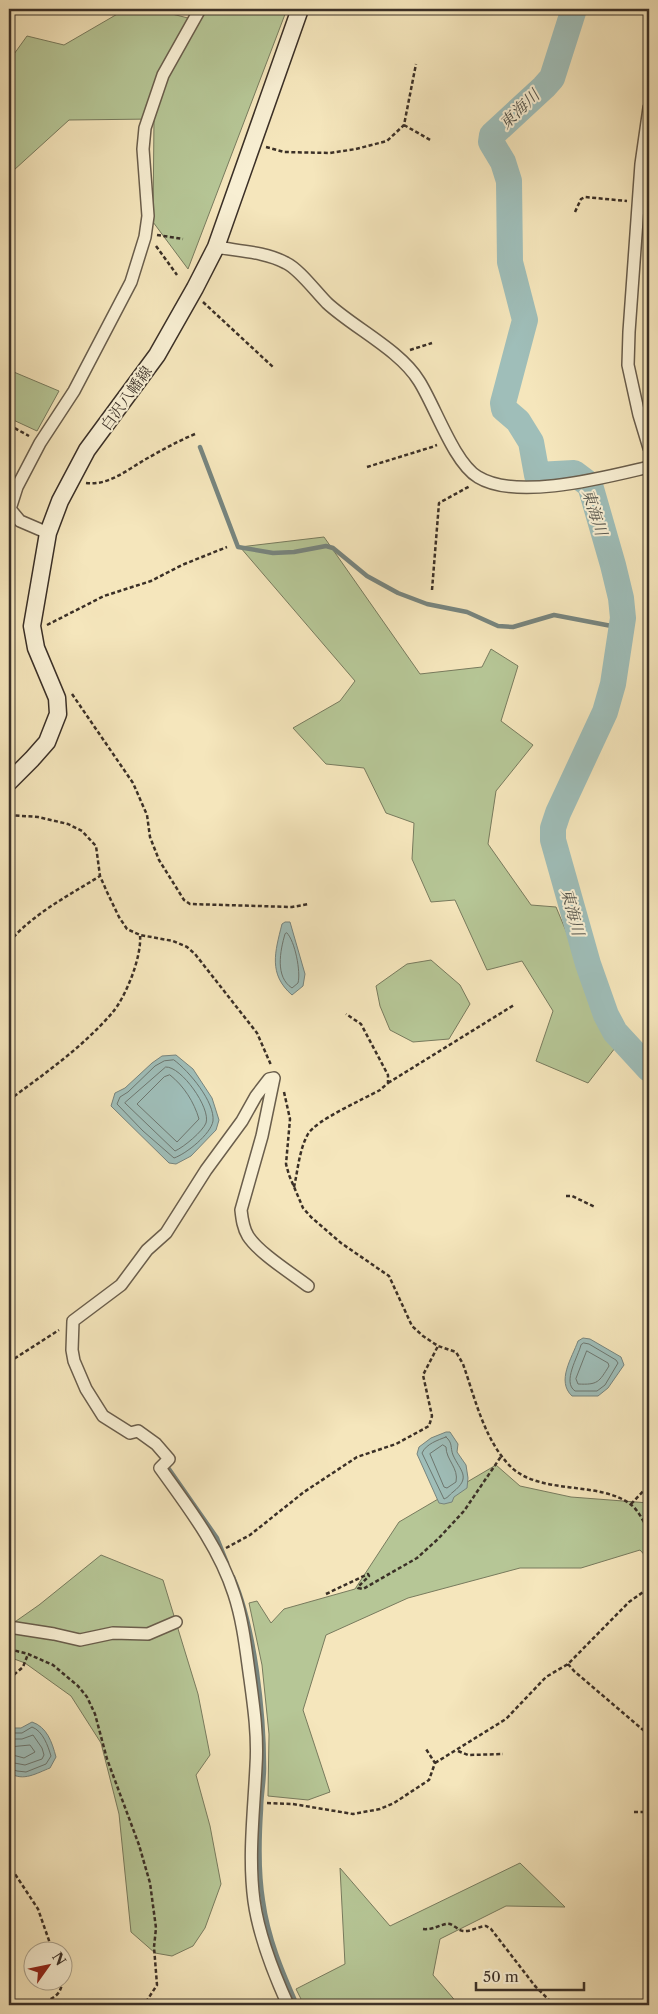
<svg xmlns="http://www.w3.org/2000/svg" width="658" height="2014" viewBox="0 0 658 2014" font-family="'Libre Caslon Text','Noto Serif JP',serif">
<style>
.green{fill:#b6c696;stroke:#787b5e}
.water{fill:#9fbeb9;stroke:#77857f}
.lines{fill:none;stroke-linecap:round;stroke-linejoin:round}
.shore{stroke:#6d7770;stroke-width:1}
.stream{stroke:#77857f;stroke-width:4.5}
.river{stroke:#9fbeb9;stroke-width:26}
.street-casing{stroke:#6a5e4c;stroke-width:14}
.secondary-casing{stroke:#3b3027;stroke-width:19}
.path{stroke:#3b3027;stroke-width:2.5;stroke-dasharray:4 2.5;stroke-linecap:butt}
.street{stroke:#f8efd3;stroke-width:11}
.secondary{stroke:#f8efd3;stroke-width:16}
.labels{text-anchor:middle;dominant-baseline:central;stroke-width:4;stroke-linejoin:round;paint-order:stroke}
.street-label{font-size:15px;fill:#3b3027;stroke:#f8efd3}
.water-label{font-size:16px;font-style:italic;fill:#54544c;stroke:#f8efd3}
</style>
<rect width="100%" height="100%" fill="#f5e6bc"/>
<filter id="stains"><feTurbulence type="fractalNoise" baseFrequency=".004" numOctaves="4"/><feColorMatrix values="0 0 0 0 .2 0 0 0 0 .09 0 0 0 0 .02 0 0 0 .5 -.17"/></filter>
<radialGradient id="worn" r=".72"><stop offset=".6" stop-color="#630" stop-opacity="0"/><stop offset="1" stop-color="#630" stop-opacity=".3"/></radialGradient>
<path class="green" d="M126 9H152L200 21 207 9H287L188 269 153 222 154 119 69 120 14 170 9 185V61L27 36 64 45Z
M649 221V329L645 294Z
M9 370 59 391 37 431 9 418Z
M324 537 420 674 482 667 491 649 518 666 501 721 533 745 496 791 488 844 531 905 556 907 615 1048 588 1083 536 1061 553 1011 522 961 487 970 455 900 431 902 412 859 414 823 386 813 364 768 326 764 293 728 340 701 355 681 240 547Z
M431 960 460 985 470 1004 449 1039 413 1042 390 1030 380 1006 376 986 407 964Z
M496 1465 520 1486 571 1497 649 1503V1560L640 1550 581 1568H520L408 1598 326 1635 303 1710 330 1792 308 1800 268 1796 269 1734 262 1665 249 1603 257 1601 271 1623 284 1609 355 1589 399 1522Z
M101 1555 163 1580 198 1694 210 1755 196 1775 210 1826 221 1884 205 1928 193 1946 172 1956 155 1953 131 1932 119 1814 101 1743 71 1696 25 1663 9 1657V1626L39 1605Z
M520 1863 565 1907 506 1906 440 1939 433 1975 459 2005H304L296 1989 345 1964 340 1868 390 1926Z"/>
<path class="water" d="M285 922H290L305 974 303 986 292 995C268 974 275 952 282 924Z
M176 1055 193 1069 212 1098 219 1120 216 1130 191 1156 176 1164 169 1163 111 1106 115 1093 125 1088 152 1063 162 1056Z
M583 1338 590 1339 621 1357 624 1365 608 1388 598 1396H572C556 1381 572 1358 578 1341Z
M446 1432H450L458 1444 457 1452 466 1465 468 1478 467 1488 454 1497 452 1502 444 1504 439 1503 417 1454 419 1447 431 1438Z
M32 1722C47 1727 52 1742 56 1757L50 1768C37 1773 23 1782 10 1773L11 1758 9 1752V1728H21Z"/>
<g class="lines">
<path class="shore" d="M287 933C295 941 301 972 298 983L292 988C275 977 280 951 285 934Z
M174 1060C189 1071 215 1102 213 1121 211 1134 186 1154 174 1158L143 1131 117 1104 120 1097 128 1092 155 1066 164 1061Z
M166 1067C181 1066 211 1108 206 1123 203 1131 184 1147 175 1151L125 1103Z
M170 1075C184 1086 194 1102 199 1119L177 1142 137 1104 164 1077Z
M584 1343 589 1344 616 1360 618 1363 605 1385 597 1391H575C562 1382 578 1357 581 1345Z
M587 1351 608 1363 609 1366C599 1382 598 1385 578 1384L576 1379Z
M446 1437C453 1443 450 1447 453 1455 460 1471 472 1477 453 1492 449 1495 449 1497 444 1499L422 1453C426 1444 438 1440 446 1437Z
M443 1445 446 1447C446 1460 459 1468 456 1482L447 1488 444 1487 430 1454Z
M9 1733H22L32 1727C43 1731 48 1746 51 1756L46 1764 26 1772 17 1771 9 1768
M9 1739H22L33 1735 42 1748 44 1755 42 1759 25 1765 9 1762
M9 1747 30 1745 35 1752 24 1758 9 1754"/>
<path class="stream" d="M200 447 238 547 273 553 294 552 326 546 333 548 367 576 398 593 427 604 467 612 498 626 513 627 554 615 622 628
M169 1469 217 1538 227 1563
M233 1577C255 1627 264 1713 264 1768 264 1782 261 1796 261 1809 259 1839 258 1871 263 1901 268 1938 282 1971 297 2005"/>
<path class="river" d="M574 9 552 78 544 87 492 135 491 142 503 162 509 181 510 262 525 320 503 403 504 409 518 421 531 442 537 475 574 473 590 485 613 565 621 598 623 618 613 684 605 712 558 813 553 828V840L588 964 606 1015 615 1032 649 1069"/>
<g class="street-casing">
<path id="street" d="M649 108 641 164 629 332 628 365 639 415 649 448
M216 247C239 251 266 252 286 263 299 269 316 292 327 303 354 328 400 350 419 381 435 406 454 463 478 477 517 501 606 477 649 467
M48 533 20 521 10 509 17 487 40 443 74 391 131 282 145 237 148 216 143 149 145 128 163 75 200 9
M9 1627 54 1634 80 1640 113 1633 148 1634 176 1622
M288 2005C273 1972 259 1937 254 1901 248 1857 254 1810 256 1766 258 1737 254 1708 250 1679 246 1651 243 1621 234 1594 219 1547 188 1507 160 1468L169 1459 156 1444 138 1431 130 1433 103 1416 86 1389 74 1361 72 1350 73 1321 121 1285 147 1250 166 1233 206 1170 242 1121 256 1096 269 1079 274 1078 262 1136 241 1210C242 1219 243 1228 248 1236 259 1253 291 1273 308 1286"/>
</g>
<g class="secondary-casing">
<path id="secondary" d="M9 782 32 759 47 742 58 714 57 698 36 648 32 626 48 533 60 501 87 450 157 355 195 288 216 247 300 9"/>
</g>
<path class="path" d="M404 125 432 141
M266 147 284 152 330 153 356 149 387 141 404 125 416 64
M575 212 581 199 585 197 627 201
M157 235 183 239
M156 246 177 275
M203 302 273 367
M410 350 432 343
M9 425 29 436
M367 467 432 447 437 445
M86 483C108 486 127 470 146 459 162 450 178 441 195 434
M432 590 439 503 470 486
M47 625 104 596 151 581 182 565 227 547
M72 694 133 783 147 815 150 837 159 860 184 900 190 904 292 907 309 904
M9 815 38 817 68 824 82 831 96 846 100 876 107 892 119 917 127 929 140 935 173 941 187 947 195 954 257 1033 271 1065
M9 942C34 913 68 896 100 876
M388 1083 514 1005
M284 1092 290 1119 286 1164 289 1175 303 1208 311 1217 341 1243 389 1276 412 1326 423 1336 438 1346 456 1352 463 1364C475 1398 484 1440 511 1467 540 1495 600 1481 630 1504 638 1509 645 1524 649 1532
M9 1100C43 1075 84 1046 112 1013 126 997 142 956 140 935
M294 1187C298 1170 299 1150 308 1134 316 1120 364 1099 380 1090L388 1083V1075L361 1024 346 1014
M566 1196H572L595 1207
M9 1362 59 1330
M631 1504 649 1485
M226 1548 250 1535 304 1492 357 1457 396 1444 429 1426 432 1416 423 1375 438 1346
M326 1594 368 1574 369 1576 359 1586 358 1588 363 1589 417 1558 438 1539 464 1511 502 1455
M9 1649 28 1654 53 1665 78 1686 87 1697 95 1714 107 1759 139 1845 150 1883 156 1928 154 1947 157 1985 144 2005
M568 1664 574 1671 649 1735
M9 1679 23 1667 28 1654
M458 1751 468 1755 503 1754
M435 1763 506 1719 546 1677 568 1664 629 1602 649 1588
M267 1803 293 1804 353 1814 380 1809 394 1803 429 1780 435 1763 426 1749
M634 1812H649
M9 1873 15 1874 38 1909 53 1952
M423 1929C432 1930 437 1926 446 1924 452 1922 457 1930 463 1931 471 1932 479 1926 486 1926L491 1929 535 1986 554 2005
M32 2005C46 2001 61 1999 62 1982"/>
<use href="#street" class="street"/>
<use href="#secondary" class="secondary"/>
</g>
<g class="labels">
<g class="street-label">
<text transform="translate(126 398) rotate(-54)">白沢八幡線</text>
</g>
<g class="water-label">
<text transform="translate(519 109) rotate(-44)">東海川</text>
<text transform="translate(595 512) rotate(72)">東海川</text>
<text transform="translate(573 912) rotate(75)">東海川</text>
</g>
</g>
<rect width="658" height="2014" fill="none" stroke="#f5e6bc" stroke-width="30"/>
<rect x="10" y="10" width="638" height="1994" fill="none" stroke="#3b3027" stroke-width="2.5"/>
<rect x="15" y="15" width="628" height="1984" fill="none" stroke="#3b3027"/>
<g transform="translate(48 1966) rotate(57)"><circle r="24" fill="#f8efd3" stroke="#aca38e"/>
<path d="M0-4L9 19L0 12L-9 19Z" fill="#8f2418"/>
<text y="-8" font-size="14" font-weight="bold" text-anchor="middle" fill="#3b3027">N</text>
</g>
<path d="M476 1982v8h108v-8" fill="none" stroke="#3b3027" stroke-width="2.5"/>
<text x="483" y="1982" font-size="15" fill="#3b3027" stroke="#f8efd3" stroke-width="4" paint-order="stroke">50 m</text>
<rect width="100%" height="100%" filter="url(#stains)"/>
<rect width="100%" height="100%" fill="url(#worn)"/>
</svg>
